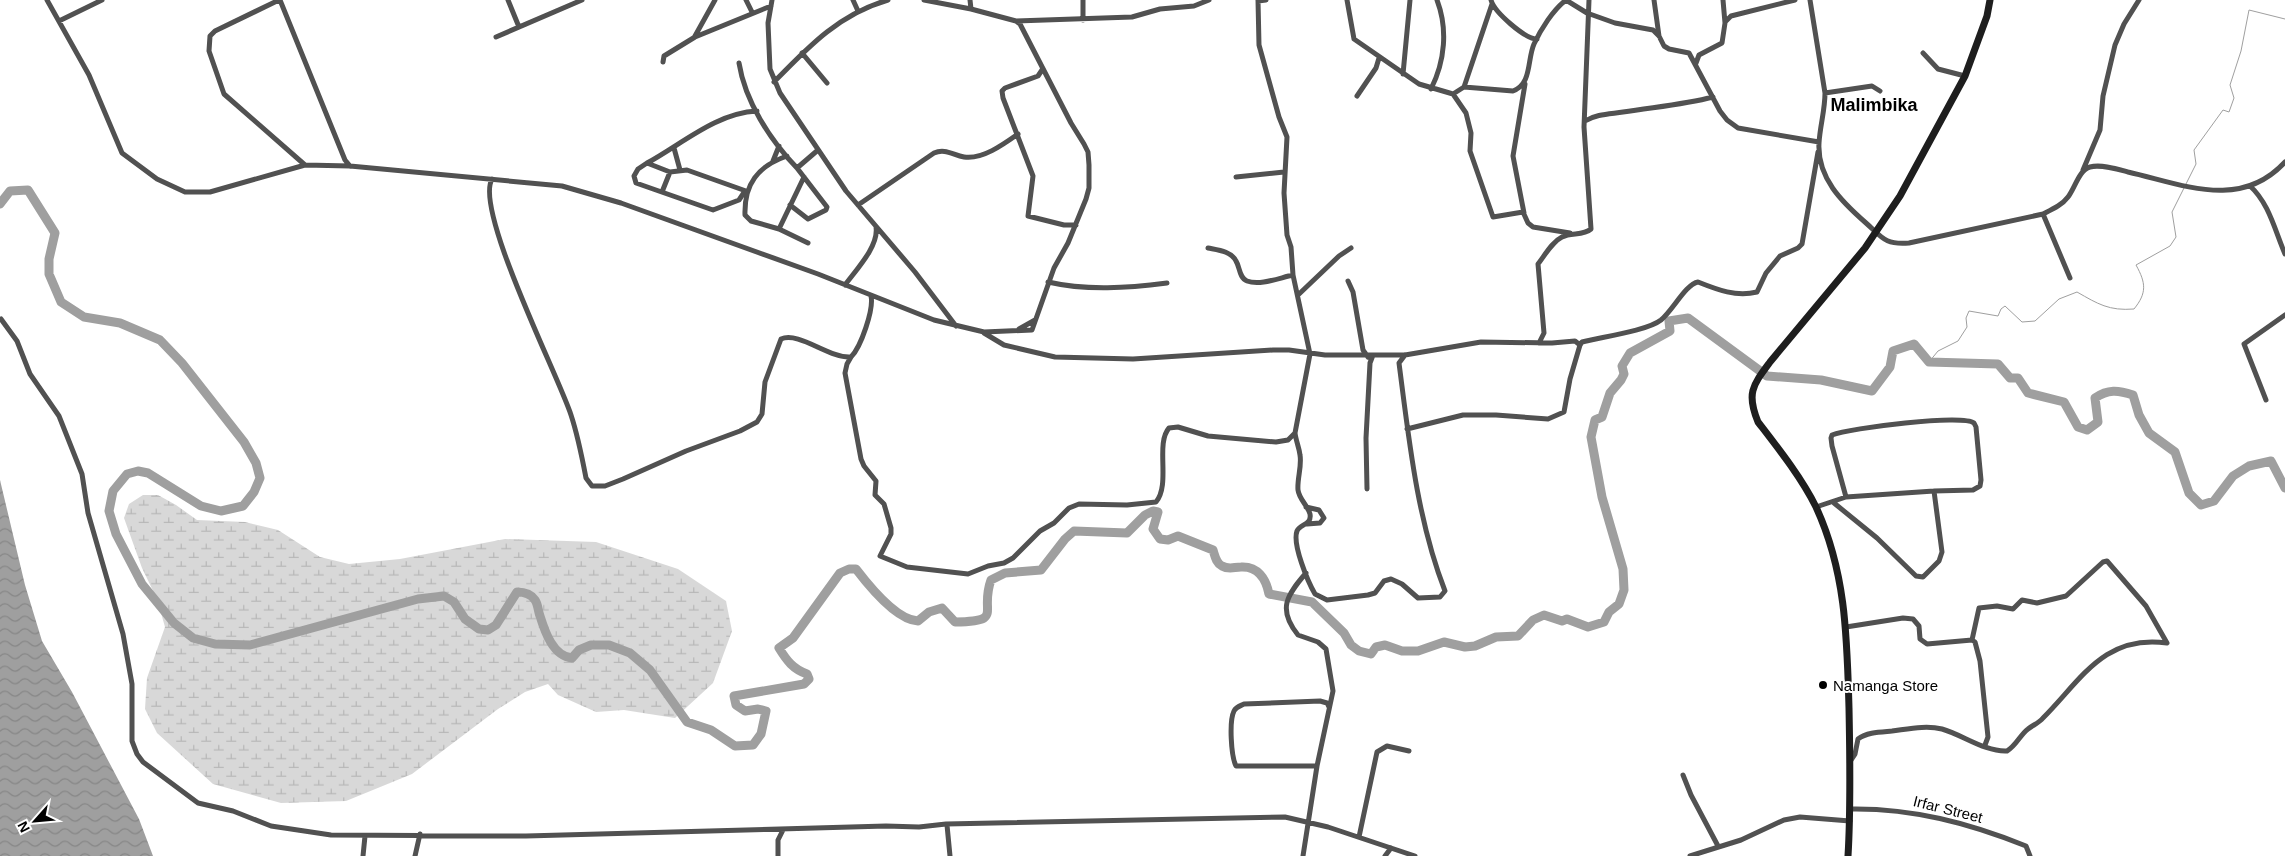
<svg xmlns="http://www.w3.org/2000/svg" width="2285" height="856" viewBox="0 0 2285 856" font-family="Arial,sans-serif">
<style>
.wetland{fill:url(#wetland-marsh)}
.water{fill:url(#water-waves)}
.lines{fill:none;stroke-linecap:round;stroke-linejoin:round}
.stream{stroke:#9f9f9f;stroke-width:1}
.river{stroke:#9f9f9f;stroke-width:9}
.street{stroke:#515151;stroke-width:5}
.secondary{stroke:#1e1e1e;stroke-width:7}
.poi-dot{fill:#000;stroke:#fff;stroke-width:2}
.labels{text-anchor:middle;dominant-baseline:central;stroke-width:4;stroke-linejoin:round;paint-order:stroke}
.poi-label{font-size:15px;fill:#000;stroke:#fff;text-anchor:start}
.street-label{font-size:15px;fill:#000;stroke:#fff}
.quarter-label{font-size:18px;font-weight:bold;fill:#000;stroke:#fff}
</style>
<defs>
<pattern id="wetland-marsh" width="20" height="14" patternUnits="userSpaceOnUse" patternTransform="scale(1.25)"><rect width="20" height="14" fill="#d8d8d8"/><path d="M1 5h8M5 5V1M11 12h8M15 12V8" fill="none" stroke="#b8b8b8"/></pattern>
<pattern id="water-waves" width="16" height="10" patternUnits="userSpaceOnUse" patternTransform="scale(1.25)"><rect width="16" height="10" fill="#9f9f9f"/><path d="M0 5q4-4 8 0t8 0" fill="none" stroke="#878787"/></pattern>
</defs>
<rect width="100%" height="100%" fill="#fff"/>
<path class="wetland" d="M143 495H158L176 505 197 520 245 522 278 530 320 557 349 564 400 559 505 539 596 542 678 569 726 601 732 631 713 683 675 718 624 710 596 712 558 695 548 684 525 692 498 709 412 774 346 801 281 803 213 784 157 733 145 709 147 678 165 627 157 599 142 568 124 518 129 504Z"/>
<path class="water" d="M0 480 25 585 42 641 72 692 139 819 153 856H0Z"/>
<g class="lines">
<path class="stream" d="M2186 184 2196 164 2194 150 2223 110 2229 112 2234 98 2230 85 2241 51 2249 10 2285 19
M1929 362 1938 351 1958 341 1967 327 1966 318 1969 311 1998 316 2001 309 2005 306 2022 322 2035 321 2059 299 2077 292C2098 304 2109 311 2134 309 2147 293 2146 283 2136 265L2170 246 2176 237 2172 212 2184 188"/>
<path class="river" d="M0 204 10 191 28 190 55 233 49 259V274L61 302 84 317 120 323 160 340 182 363 244 442 256 463 260 478 254 492 243 506 221 511 201 506 148 473 138 471 127 474 113 491 109 511 116 534 142 584 174 623 193 638 215 644 250 645 418 599 444 596 454 602 465 619 479 629 488 630 496 625 517 592C524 592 531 594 535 600 538 604 538 611 540 616 545 632 553 656 572 658L579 650 591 645H609L630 653 650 670 687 722 711 730 735 746 753 745 761 734 766 711 758 709 745 711 736 705 734 696 804 684 809 679 807 674C793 669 787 661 779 648L793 638 840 573 849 569H856C869 586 896 620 918 621L929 612 942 608 955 622C1005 621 979 613 991 580L1005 573 1041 570 1065 539 1074 531 1127 533 1145 515 1153 511 1158 512 1153 529 1160 539 1168 540 1178 536 1213 550C1215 556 1216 563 1222 566 1229 570 1234 567 1241 567 1258 566 1266 579 1269 594L1312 602 1344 633 1351 645 1359 651 1371 654 1376 647 1385 645 1402 651H1418L1444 642 1465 647 1475 646 1496 637 1518 636 1533 620 1544 615 1562 621 1567 619 1588 627 1604 622 1609 612 1619 604 1624 590 1623 569 1602 497 1591 437 1595 420 1602 417 1610 393 1621 380 1624 374 1622 366 1630 353 1670 331 1669 321 1688 318 1767 376 1821 380 1872 391 1890 367 1893 351 1914 344 1929 362 1998 364 2010 378H2018L2028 393 2064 402 2078 427 2087 430 2098 422 2095 398C2108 389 2118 390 2133 395L2139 415 2149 433 2175 452 2189 493 2201 505 2214 501 2233 476 2249 466 2271 461 2285 488"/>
<path class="street" d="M47 0 89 75 122 153 157 179 185 192H210L305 165 350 166 562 186 621 203 818 274 934 320 984 332 1032 330 1054 268 1068 243 1086 199 1089 188V165L1088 152 1084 144 1071 123 1020 24 1016 21 971 9 924 0
M279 0 215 31 210 36 209 51 224 94 305 165
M280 0 345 160 350 166
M508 0 519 27
M746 0 752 12
M772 0 768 23 770 69 780 93 846 191 915 272 956 326
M853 0 858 11
M970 0 971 9
M1083 0V20
M1258 0 1259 45 1279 117 1287 137 1284 193 1287 235 1291 247 1293 275 1310 354 1295 433C1296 441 1299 447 1300 455 1302 466 1297 479 1298 490 1299 499 1308 506 1310 514 1312 525 1300 524 1297 531 1292 544 1308 582 1315 594L1327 600 1368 595 1375 593 1384 581 1391 579 1402 584 1418 598 1440 597 1445 591C1417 519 1409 440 1399 363L1405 355
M1347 0 1354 39 1419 84 1453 94 1466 113 1471 133 1470 151 1493 217 1523 212 1528 223 1533 227 1570 233
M1491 0C1494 12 1525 39 1537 39
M1566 0 1587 13 1615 23 1653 30 1659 36 1664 46 1669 49 1689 53 1720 111 1727 120 1738 128 1819 142
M1654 0 1659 36
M1810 0 1825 93C1825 110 1820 126 1819 143 1817 178 1842 202 1866 223 1882 237 1884 245 1909 243L2043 214C2053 209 2062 205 2068 197 2075 188 2079 170 2090 167 2101 164 2117 169 2128 172 2182 184 2240 211 2285 162
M1258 1 1266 0
M59 21 102 0
M1016 21 1132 17 1160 9 1194 6 1209 0
M1725 22 1731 16 1795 0
M695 36 715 0
M496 37 582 0
M802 53 827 83
M1923 53 1938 69 1965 76
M663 62 664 56 695 37 771 6
M739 63C745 101 770 140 797 168L818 150
M1696 63 1699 55 1722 43 1725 23 1723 0
M1042 70 1038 76 1005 88 1002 91 1003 98 1033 176 1028 216 1064 225H1076
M1403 74 1410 0
M774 82C808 47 839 14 888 0
M1464 87 1513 91C1532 84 1527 60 1534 44 1541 29 1553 10 1566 0
M1431 89C1445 61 1448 29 1437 0
M1825 93 1872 86 1880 91
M1453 94 1464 87 1492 4
M1357 96 1376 68 1379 58
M1585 121C1596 114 1610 114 1623 112 1653 107 1683 105 1713 97
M674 148 680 170
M787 156C758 166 744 184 745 215L751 221 779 229 808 243
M773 161 779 146
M647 163 670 172 687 170 746 191
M2083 170 2100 130 2103 96 2115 45 2124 24 2139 0
M1236 177 1284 172
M492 179C474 210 558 375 571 415 578 436 582 457 586 478L592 486H605L623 479 686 451 740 431 757 422 762 414 765 382 781 339C799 331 830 359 851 357 861 347 874 309 871 296
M2250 186C2269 203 2275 231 2285 254
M745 191 739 200 713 210 636 183 634 176 638 169 647 163C682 144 716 113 757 111
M662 192 670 172
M790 205 808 219 826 210 827 207 797 168
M858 205 934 153C945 148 953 155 964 157 982 160 1004 144 1018 134
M1524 213 1513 156 1525 84
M2043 214 2070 278
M779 229 804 177
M1208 248C1218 250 1231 251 1236 261 1240 267 1239 278 1247 281 1260 286 1279 278 1293 275
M1348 281 1353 292 1363 350 1368 357
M1048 282C1087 291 1128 288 1167 283
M845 285C856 270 879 246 876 227
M1298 295 1339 256 1351 248
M1 319 17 341 30 374 59 416 82 474 88 513 123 634 132 684V741L137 754 143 762 198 803 233 811 271 826 331 835 526 836 886 826 919 827 946 824 1285 817 1328 827 1415 856
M1019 329 1035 320
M984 333 1004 345 1055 357 1133 359 1273 350H1289L1325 355H1405L1481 342 1552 343 1575 341 1580 345 1570 379 1564 412 1548 419 1496 415H1463L1407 429
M1539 343 1544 333 1538 264C1545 255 1552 242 1562 237 1571 232 1583 236 1591 229L1584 127 1589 0
M1580 345 1582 342C1601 337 1647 331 1661 320 1673 310 1686 284 1698 282 1718 290 1736 297 1757 292L1766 273 1780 256 1798 248 1802 244 1818 152
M851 357 847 364 845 373 861 459 864 466 876 481 875 495 884 504 891 528V534L880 556 907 567 968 574 988 566 1004 563 1013 558 1040 531 1054 523 1069 508 1079 504 1127 505 1156 502C1171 484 1155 444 1169 428L1178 427 1208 436 1276 442 1288 440 1295 433
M2266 400 2244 344 2285 315
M1367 489 1366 438 1370 363 1373 355
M1834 503 1877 538 1916 576 1923 577 1939 561 1942 552 1934 491
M1306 507 1319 510 1324 518 1320 523 1307 524
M1816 507 1846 497 1934 491 1973 490 1980 486 1981 480 1976 427 1974 423C1962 414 1850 428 1832 435L1831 438 1832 446 1846 497
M1846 627 1903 618 1913 619 1919 626 1920 639 1927 644 1972 640 1975 642 1980 661 1988 737 1985 745
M1972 640 1979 608 1997 606 2013 609 2022 600 2037 603 2066 596 2103 562 2107 561 2146 606 2167 643
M1851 760 1855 754 1858 739C1867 732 1881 732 1892 731 1908 729 1926 725 1942 729 1963 735 1985 752 2007 751 2016 746 2020 735 2028 729 2033 725 2039 723 2043 718 2081 680 2104 634 2167 643
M1317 766H1236C1231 756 1229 721 1234 711 1236 707 1240 706 1244 704L1320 701 1327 703 1329 707
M1683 775 1691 795 1718 846
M1850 809C1912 808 1969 823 2026 846L2030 856
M947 825 950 856
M1359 837 1377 752 1387 746 1409 751
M363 856 365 836
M415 856 420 834
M778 856V840L783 830
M1303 856 1317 766 1333 691 1326 649 1318 642 1298 635C1277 609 1287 595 1306 573
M1385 856 1391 848
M1690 856 1741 840 1784 820 1800 817 1850 821"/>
<path class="secondary" d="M1848 856C1851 807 1850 757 1849 708 1847 637 1846 572 1816 507 1801 477 1778 448 1758 422 1746 393 1753 385 1770 362L1865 248 1900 196 1965 76 1987 16 1990 0"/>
</g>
<circle class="poi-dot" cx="1823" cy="685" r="5"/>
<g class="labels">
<g class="poi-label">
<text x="1833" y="685">Namanga Store</text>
</g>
<g class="street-label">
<text transform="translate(1948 809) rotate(14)">Irfar Street</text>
</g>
<g class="quarter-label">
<text x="1874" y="105">Malimbika</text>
</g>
</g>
<g transform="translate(35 821) rotate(243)" stroke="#ffffff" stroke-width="4" paint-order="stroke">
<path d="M0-4L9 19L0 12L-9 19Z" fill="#000000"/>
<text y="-8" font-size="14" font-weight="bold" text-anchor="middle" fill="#000000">N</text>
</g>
</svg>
